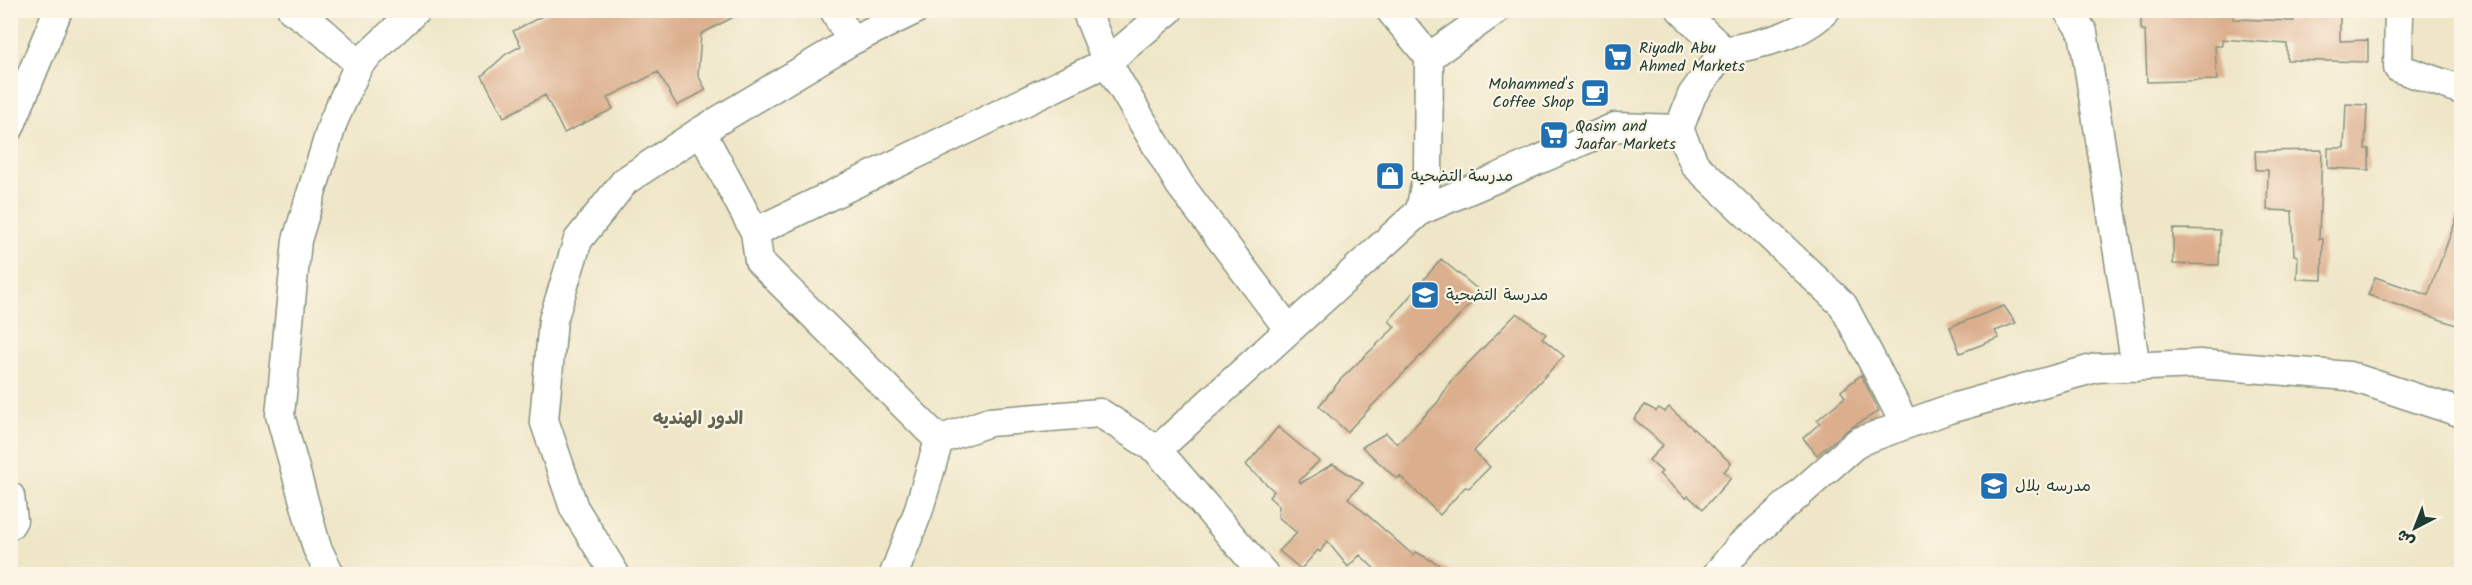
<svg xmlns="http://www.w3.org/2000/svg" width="2472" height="585" viewBox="0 0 2472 585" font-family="Kalam,'Playpen Sans Arabic',sans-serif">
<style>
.building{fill:#dbae8d}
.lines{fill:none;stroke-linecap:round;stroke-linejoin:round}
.minor-casing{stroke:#87927e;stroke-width:31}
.minor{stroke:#fff;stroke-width:28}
.labels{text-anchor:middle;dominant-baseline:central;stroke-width:4.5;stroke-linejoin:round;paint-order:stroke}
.poi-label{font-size:16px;fill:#1f3d34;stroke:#fcf5e5;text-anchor:start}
.neighbourhood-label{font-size:18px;font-weight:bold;fill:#616553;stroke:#fcf5e5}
</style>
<rect width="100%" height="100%" fill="#fcf5e5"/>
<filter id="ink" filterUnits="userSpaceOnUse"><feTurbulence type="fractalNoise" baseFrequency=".0167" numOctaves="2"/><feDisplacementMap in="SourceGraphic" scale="12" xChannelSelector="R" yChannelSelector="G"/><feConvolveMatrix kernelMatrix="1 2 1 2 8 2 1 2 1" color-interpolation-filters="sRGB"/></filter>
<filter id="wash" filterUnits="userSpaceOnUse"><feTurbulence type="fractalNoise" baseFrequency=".008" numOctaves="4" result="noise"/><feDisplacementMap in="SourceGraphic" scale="24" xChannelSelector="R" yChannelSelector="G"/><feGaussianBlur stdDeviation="1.35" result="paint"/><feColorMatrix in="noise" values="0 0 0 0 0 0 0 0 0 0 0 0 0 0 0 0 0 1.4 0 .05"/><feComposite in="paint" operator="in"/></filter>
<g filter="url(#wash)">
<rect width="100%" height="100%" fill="#efe6c8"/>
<g id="blocks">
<path class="building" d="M554 10H747L701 34 698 75 706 90 677 106 658 72 607 98 613 109 564 133 545 95 504 117 482 76 506 54 521 46 513 31Z
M2141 10H2192V13L2233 14V19L2294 21V10L2340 12V41L2368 40V62L2287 60V44L2222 39V46H2215L2217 80 2147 82 2145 31 2141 29Z
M2346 104 2367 105 2365 149H2369V170L2328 168V148H2344Z
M2322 150 2319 239H2323L2322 280 2297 279 2298 256 2294 255 2292 211 2267 210 2268 170H2256L2255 151Z
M2459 212H2462V327L2368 295 2375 277 2428 295Z
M2173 229 2220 230 2219 265 2173 264Z
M1441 259 1481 292 1422 356 1421 355 1347 432 1319 406 1341 379 1395 327 1389 321Z
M2004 306 2016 323 1995 331 1999 338 1960 353 1950 327Z
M1517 313 1546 334 1542 338 1564 356 1474 451 1490 467 1469 488 1465 487 1440 515 1400 476 1397 479 1362 447 1386 433 1397 444 1438 402 1450 382Z
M1861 375 1879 411 1847 430 1817 455 1803 438 1820 423 1817 420 1845 397 1841 391Z
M1645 405 1656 411 1659 408 1665 412 1669 407 1731 463 1724 472 1731 478 1703 509 1688 496 1686 498 1659 474 1662 472 1649 460 1663 445 1634 419Z
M1278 427 1319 461 1299 481 1301 483 1333 464 1363 483 1348 498 1413 555 1416 552 1456 574H1380L1360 555 1348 567 1327 541 1320 552 1318 550 1301 569 1279 551 1297 533 1278 517 1279 506 1269 497 1274 491 1246 465Z"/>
</g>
</g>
<g filter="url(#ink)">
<use href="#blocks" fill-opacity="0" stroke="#87927e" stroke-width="1.5"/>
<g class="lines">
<g class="minor-casing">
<path id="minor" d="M292 10 322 31 359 64
M834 10 851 41
M1086 10 1107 62 1180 185 1289 330
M1681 10 1724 51
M1826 10C1800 37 1759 44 1724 51L1692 95 1679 129 1695 165 1843 305 1905 424
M2067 10 2083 32 2136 367
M2399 10 2398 68 2462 90
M1429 57 1496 10
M10 127 58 10
M701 131 755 232 759 261 939 440
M1420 211 1615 127 1679 129
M755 232 1107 62 1169 10
M1157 450 1420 211 1428 171 1429 57 1390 10
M10 496 13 520 10 525
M330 574 317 548 280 415 297 240 333 122 359 64 416 10
M615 574 574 508 544 420 553 320 578 240 625 181 701 131 851 41 915 10
M894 574 918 512 939 440 989 422 1100 413 1157 450 1264 574
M1717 574 1740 546 1858 442 1949 409 2096 368 2200 364 2349 376 2462 413"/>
</g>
<use href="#minor" class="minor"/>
</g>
</g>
<defs>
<g id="supermarket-square" transform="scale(1.5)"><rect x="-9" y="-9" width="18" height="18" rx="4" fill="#1f6fb2" stroke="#fcf5e5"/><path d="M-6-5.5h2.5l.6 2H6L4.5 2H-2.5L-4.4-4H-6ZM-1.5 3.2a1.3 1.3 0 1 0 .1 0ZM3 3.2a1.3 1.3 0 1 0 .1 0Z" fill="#fff"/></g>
<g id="cafe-square" transform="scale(1.5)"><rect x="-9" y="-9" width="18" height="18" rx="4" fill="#1f6fb2" stroke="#fcf5e5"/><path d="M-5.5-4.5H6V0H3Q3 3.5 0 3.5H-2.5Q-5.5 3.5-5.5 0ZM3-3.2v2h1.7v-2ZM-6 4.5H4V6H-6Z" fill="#fff"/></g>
<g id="shop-square" transform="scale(1.5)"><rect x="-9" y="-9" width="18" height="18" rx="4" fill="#1f6fb2" stroke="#fcf5e5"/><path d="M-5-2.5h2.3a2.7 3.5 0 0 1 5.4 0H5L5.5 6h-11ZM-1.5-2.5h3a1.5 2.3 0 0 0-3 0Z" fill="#fff"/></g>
<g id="school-square" transform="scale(1.5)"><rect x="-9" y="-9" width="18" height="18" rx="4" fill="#1f6fb2" stroke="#fcf5e5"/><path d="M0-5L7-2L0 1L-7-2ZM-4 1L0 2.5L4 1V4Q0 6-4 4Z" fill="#fff"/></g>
</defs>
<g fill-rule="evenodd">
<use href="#supermarket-square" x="1618" y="57"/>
<use href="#cafe-square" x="1595" y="93"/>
<use href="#supermarket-square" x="1554" y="135"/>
<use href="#shop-square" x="1390" y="176"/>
<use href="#school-square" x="1425" y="295"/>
<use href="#school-square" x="1994" y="486"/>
</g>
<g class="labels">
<g class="poi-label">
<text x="1639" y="48">Riyadh Abu<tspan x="1639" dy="18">Ahmed Markets</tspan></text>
<text x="1574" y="84" text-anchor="end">Mohammed's<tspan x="1574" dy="18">Coffee Shop</tspan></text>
<text x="1575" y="126">Qasim and<tspan x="1575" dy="18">Jaafar Markets</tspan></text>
<text x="1411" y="176">مدرسة التضحيه</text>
<text x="1446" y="295">مدرسة التضحية</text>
<text x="2015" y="486">مدرسه بلال</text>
</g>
<g class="neighbourhood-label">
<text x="698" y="419">الدور الهنديه</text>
</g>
</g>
<rect width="2472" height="585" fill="none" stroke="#fcf5e5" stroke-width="36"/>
<g transform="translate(2415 528) rotate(222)" stroke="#fcf5e5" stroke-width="4.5" paint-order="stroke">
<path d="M0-4.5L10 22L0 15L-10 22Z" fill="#1f3d34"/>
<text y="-9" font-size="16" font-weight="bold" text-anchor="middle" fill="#1f3d34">ش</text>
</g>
</svg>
